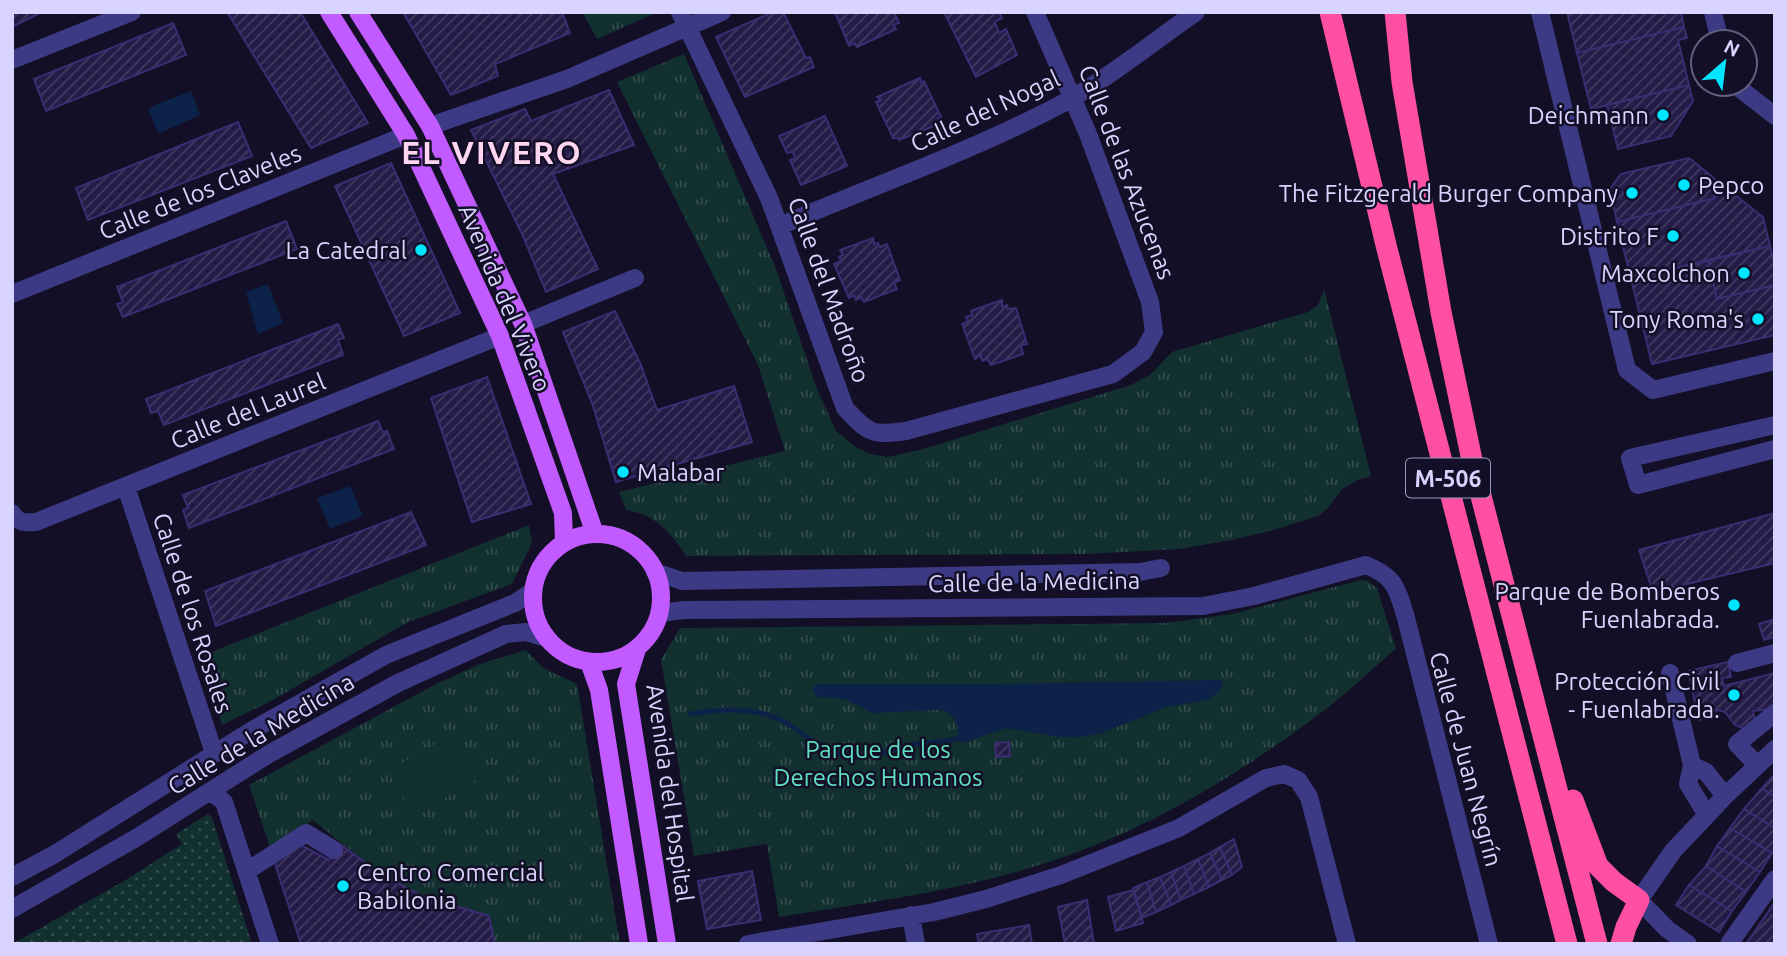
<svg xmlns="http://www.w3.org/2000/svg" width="1787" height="956" viewBox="0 0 1787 956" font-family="Ubuntu,sans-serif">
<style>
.grass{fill:url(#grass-dots)}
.park{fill:url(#park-tufts)}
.pitch{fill:#12302f}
.water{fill:#0c2248}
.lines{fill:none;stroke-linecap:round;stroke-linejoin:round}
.stream{stroke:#0c2248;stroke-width:5}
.building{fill:url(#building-hatch);stroke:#3b2d73;stroke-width:2}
.minor{stroke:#3d3a85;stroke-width:18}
.major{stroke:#c25bff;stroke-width:18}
.highway{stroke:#ff4fa3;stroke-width:21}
.poi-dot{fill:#00e5ff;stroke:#130f26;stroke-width:2.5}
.labels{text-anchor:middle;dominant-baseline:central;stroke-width:5;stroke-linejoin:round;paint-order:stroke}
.shield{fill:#130f26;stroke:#9e99be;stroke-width:2}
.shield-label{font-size:23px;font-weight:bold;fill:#d9d4ff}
.street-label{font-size:24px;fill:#d9d4ff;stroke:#130f26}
.poi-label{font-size:24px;fill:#d9d4ff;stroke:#130f26;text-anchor:end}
.park-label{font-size:24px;fill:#5fe0c0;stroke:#130f26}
.district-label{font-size:32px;font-weight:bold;letter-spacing:2px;fill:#ffd6f0;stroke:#130f26}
</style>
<defs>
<pattern id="grass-dots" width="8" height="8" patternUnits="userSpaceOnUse" patternTransform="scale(1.75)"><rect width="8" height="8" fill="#12302f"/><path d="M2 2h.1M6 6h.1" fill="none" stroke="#344d4e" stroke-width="1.8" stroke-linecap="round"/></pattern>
<pattern id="park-tufts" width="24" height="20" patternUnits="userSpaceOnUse" patternTransform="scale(1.75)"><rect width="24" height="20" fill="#12302f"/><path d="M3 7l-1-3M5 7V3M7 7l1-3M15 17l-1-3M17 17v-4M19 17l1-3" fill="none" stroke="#344d4e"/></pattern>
<pattern id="building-hatch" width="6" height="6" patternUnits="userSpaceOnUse" patternTransform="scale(1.75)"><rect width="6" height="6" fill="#241b47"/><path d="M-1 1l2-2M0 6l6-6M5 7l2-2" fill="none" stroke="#433b63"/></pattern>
</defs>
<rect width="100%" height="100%" fill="#130f26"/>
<path class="grass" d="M208 814 212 817 252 944H12L124 881 182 844 176 834Z"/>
<path class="park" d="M582 12H658L597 39Z
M684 54 776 269 817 389 836 431 857 448 871 454 887 457 920 450 1131 385 1150 375 1172 352 1308 312 1318 305 1324 289 1371 476 1358 480 1342 489 1327 509 1318 516 1277 529 1232 540 1179 549 1085 554 686 556C671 532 654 514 626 510L619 492 785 451 758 365 617 82Z
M529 525 532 543 512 584 408 622 271 701 222 725 204 655Z
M1361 580 1368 581 1377 588 1396 649C1367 673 1340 700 1310 721 1233 778 1146 830 1055 860 966 890 871 902 779 917L767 844 694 856 661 660 680 628 1165 623 1232 614Z
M526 650 543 668 577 684 620 944H495L489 916C412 898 373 870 313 820L270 847 249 785 436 684 480 664Z"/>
<path class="pitch" d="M455 732 481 777 414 816 388 771Z"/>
<path class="water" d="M191 91 200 115 158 134 148 108Z
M268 284 283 323 258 334 246 292Z
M350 486 363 516 330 529 317 498Z
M1220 680 1223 683 1218 693 1206 700 1167 707 1102 733 1082 737H1059L1006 728 961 743 957 731 958 726 950 713 939 710 872 713 845 699 818 697 812 691 816 684H1001Z"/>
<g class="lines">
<path class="stream" d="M691 714C724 708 762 706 791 726 811 739 828 755 853 757 872 758 888 750 906 746 924 742 942 743 960 738"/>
</g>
<path class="building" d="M12 12H37L38 14 12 27Z
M227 12H300L368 123 311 148Z
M403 12H562L570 33 495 64 498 76 451 95Z
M773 12H783L806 58 810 57 814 67 745 97 716 37Z
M835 12H894L899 23 893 25 896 29 857 47 854 43 849 46Z
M944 12H999L1002 18 995 22 999 33 1006 29 1017 55 976 77Z
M1567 12H1681L1684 27 1577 53Z
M173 23 186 55 46 111 34 79Z
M1684 27 1687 38 1678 40 1689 85 1591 109 1577 53Z
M920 78 921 83 924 81 941 117 938 118 939 124 899 140V138H893L876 102 881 100 877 97Z
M1689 85 1693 101 1671 136 1618 149 1607 105Z
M609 90 634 145 553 174 598 269 546 292 523 236 471 130 525 109 531 121Z
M825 116 847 166 801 185 790 160 795 158 793 152 787 153 779 136Z
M238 122 252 156 88 220 76 188Z
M1689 158 1725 187 1715 198 1617 222 1610 189 1621 174Z
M391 163 460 313 404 336 335 186Z
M1725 187 1763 217 1770 246 1631 279 1617 222 1715 198Z
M286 221 297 249 123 317 117 304 123 302 117 287Z
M873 238 874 244 878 243 880 247 887 244 900 280 894 283 897 289 864 302 861 297 856 300 854 295 849 298 834 264 841 261 839 257 843 255 840 250Z
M1770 246 1775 268V285L1717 299 1708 260Z
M1708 260 1717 299 1775 285V335L1652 364 1631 279Z
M1002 300V307L1007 305 1008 309 1016 308 1027 344 1021 345 1023 354 991 365 987 359 982 361 981 355 975 359 962 324 968 321 966 317 972 315 971 311Z
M615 311 641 365 657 410 734 386 752 442 616 482 592 403 563 332Z
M338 324 344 338 338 340 343 355 164 425 158 411 151 413 146 399Z
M487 377 531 504 472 522 431 398Z
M378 421 383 433 387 431 394 449 189 528 183 510 188 508 183 495Z
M411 512 426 545 216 626 205 591Z
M1775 513V563L1653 592 1639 550Z
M1775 619V637L1764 640 1759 624Z
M1728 662 1731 677 1722 678 1724 686 1775 673V704L1769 709 1753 711 1756 726 1750 731 1735 725 1725 712 1718 710 1699 720 1688 671Z
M1009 742 1010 756 996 757 995 743Z
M1775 774V797L1762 788Z
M1762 788 1775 797V828L1744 809Z
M1744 809 1775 828V849L1772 853 1730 828Z
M1730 828 1772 853 1760 872 1717 846Z
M1234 839 1242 867 1232 875 1220 847Z
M338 843 386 877 422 896 489 916 495 944H301L274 861 299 844 329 860Z
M1717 846 1760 872 1746 892 1706 866Z
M1220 847 1232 875 1222 880 1210 853Z
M1210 853 1222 880 1209 887 1198 859Z
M1198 859 1209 887 1194 894 1184 866Z
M1184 866 1194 894 1181 900 1171 872Z
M1706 866 1746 892 1732 911 1689 885Z
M752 871 761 920 707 929 698 881Z
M1171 872 1181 900 1171 905 1160 877Z
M1160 877 1171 905 1156 912 1147 882Z
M1147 882 1156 912 1142 918 1133 888Z
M1689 885 1732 911 1719 932 1676 905Z
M1133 890 1143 923 1116 931 1108 897Z
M1087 900 1094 944H1065L1058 907Z
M1775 902V944H1746Z
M1029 925 1032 944H979L977 934Z"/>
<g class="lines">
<path class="minor" d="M680 12 769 198 845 408C868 433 872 436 906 431L1113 374 1143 352 1154 332 1150 302 1088 134 1035 12
M1540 12 1627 370 1653 390 1775 361
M1713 12 1720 42
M12 60 132 12
M1734 84 1775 116
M430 126 567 79 722 12
M780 226C870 187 962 155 1050 110 1100 85 1150 44 1196 12
M12 294 406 135
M523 324 635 278
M1775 425 1630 458 1638 485 1775 449
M126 487 214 753
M12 513C17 523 26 523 36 522L500 336
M655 572 682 581 1140 572 1161 568
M660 613 684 610 1203 606 1254 596 1366 565C1396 577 1397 589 1406 618L1489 944
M1737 663 1775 653
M1670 673 1692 765 1688 784 1707 815
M1692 765 1706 772 1725 796
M1757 765 1737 744 1775 713
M210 791 224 802 270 944
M247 871 306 833 334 850
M12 877 55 854 249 732 386 655 515 603 533 591
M12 909 136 838 269 754 398 683 506 634 526 632 546 638
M911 915 916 944
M748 944 934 912 986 899 1061 875 1179 828 1266 778 1284 774 1298 780 1309 797 1347 944
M1688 944 1667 929 1639 900 1673 851 1725 796 1775 749
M1729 944 1775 879"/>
<path class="major" d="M329 12 406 135 500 336 563 513 564 543
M358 12 430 126 523 324 595 534
M533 598a64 64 0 1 1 128 0a64 64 0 1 1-128 0Z
M637 649 626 684 667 944
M589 662 599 690 639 944"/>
<path class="highway" d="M1330 12 1387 249 1567 944
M1395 12 1402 82 1441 312 1473 465 1597 944
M1573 800 1598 866 1614 882 1639 900 1626 927 1621 944"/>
</g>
<g class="poi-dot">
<circle cx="1663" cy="115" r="7"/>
<circle cx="1684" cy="185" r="7"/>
<circle cx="1632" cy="193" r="7"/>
<circle cx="1673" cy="236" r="7"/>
<circle cx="421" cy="250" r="7"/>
<circle cx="1744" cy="273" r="7"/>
<circle cx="1758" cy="319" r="7"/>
<circle cx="623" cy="472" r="7"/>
<circle cx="1734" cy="605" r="7"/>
<circle cx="1734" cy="695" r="7"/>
<circle cx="343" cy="886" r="7"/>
</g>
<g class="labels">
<rect class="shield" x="1406" y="458.5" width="84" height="39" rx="5"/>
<g class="shield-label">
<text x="1448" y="478">M-506</text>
</g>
<g class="street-label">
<text transform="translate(985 111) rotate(-25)">Calle del Nogal</text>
<text transform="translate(1127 172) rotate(69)">Calle de las Azucenas</text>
<text transform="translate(200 192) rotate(-22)">Calle de los Claveles</text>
<text transform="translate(829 290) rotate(70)">Calle del Madroño</text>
<text transform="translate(505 298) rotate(67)">Avenida del Vivero</text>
<text transform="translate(248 411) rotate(-22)">Calle del Laurel</text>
<text transform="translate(1034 582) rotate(-1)">Calle de la Medicina</text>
<text transform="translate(193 613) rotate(72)">Calle de los Rosales</text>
<text transform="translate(261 734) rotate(-31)">Calle de la Medicina</text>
<text transform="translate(1466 759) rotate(75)">Calle de Juan Negrín</text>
<text transform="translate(670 793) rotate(82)">Avenida del Hospital</text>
</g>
<g class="poi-label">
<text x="1649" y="115">Deichmann</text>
<text x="1698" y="185" text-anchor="start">Pepco</text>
<text x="1618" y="193">The Fitzgerald Burger Company</text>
<text x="1659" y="236">Distrito F</text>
<text x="407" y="250">La Catedral</text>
<text x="1730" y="273">Maxcolchon</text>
<text x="1744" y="319">Tony Roma's</text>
<text x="637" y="472" text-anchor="start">Malabar</text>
<text x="1720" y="591">Parque de Bomberos<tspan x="1720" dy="28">Fuenlabrada.</tspan></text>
<text x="1720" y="681">Protección Civil<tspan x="1720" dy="28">- Fuenlabrada.</tspan></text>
<text x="357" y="872" text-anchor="start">Centro Comercial<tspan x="357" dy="28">Babilonia</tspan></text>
</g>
<g class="park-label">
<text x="878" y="749">Parque de los<tspan x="878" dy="28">Derechos Humanos</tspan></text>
</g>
<g class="district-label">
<text x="492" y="152">EL VIVERO</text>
</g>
</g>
<rect width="1787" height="956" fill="none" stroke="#d9d4ff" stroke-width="28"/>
<g transform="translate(1724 63) rotate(28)"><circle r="33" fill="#130f26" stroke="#625e7d" stroke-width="2"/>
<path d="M0-5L12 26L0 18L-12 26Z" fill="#00e5ff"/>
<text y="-10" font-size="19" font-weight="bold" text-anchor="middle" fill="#d9d4ff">N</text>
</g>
</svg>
